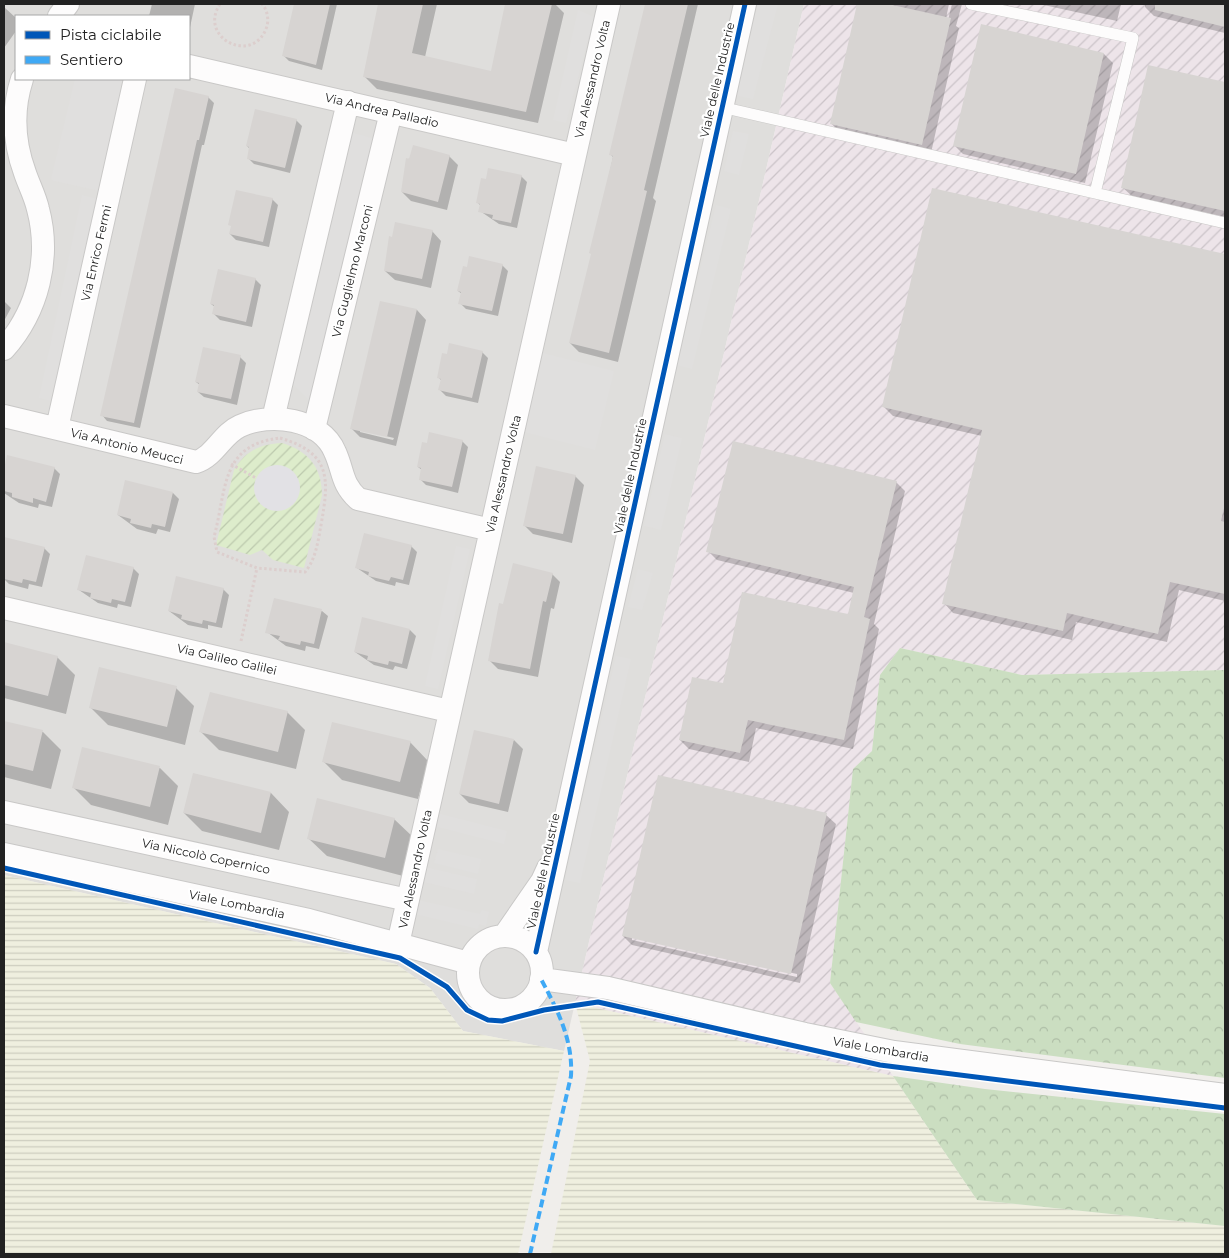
<svg xmlns="http://www.w3.org/2000/svg" width="1229" height="1258" viewBox="0 0 1229 1258" font-family="Montserrat,sans-serif">
<style>
.residential{fill:#dfdedc;fill-rule:evenodd}
.industrial{fill:url(#industrial-furrows)}
.farmland{fill:url(#farmland-rules)}
.forest{fill:url(#forest-crowns)}
.garden{fill:url(#garden-furrows)}
.parking{fill:#e0dfde}
.plaza{fill:#e2e1e5}
.shadow{fill:#0003;fill-rule:evenodd}
.building{fill:#d7d4d2}
.lines{fill:none;stroke-linecap:round;stroke-linejoin:round}
.lane-casing{stroke:#c9c8c7;stroke-width:12}
.street-casing{stroke:#c9c8c7;stroke-width:24}
.path{stroke:#dccecd;stroke-width:3;stroke-dasharray:2.5 2.5;stroke-linecap:butt}
.lane{stroke:#fdfcfc;stroke-width:11}
.street{stroke:#fdfcfc;stroke-width:22}
.quiet{stroke:#3fa9f5;stroke-width:4;stroke-dasharray:8 4;stroke-linecap:butt}
.cycleway-casing{stroke:#fff;stroke-width:8}
.cycleway{stroke:#0057b8;stroke-width:5}
.labels{text-anchor:middle;dominant-baseline:central;stroke-width:4.5;stroke-linejoin:round;paint-order:stroke}
.street-label{font-size:12px;fill:#222;stroke:#fff}
</style>
<defs>
<pattern id="industrial-furrows" width="10" height="10" patternUnits="userSpaceOnUse" patternTransform="scale(1.25)"><rect width="10" height="10" fill="#ede4e9"/><path d="M-1 1l2-2M0 10L10 0M9 11l2-2" fill="none" stroke="#cbc3c8"/></pattern>
<pattern id="farmland-rules" width="6" height="5" patternUnits="userSpaceOnUse" patternTransform="scale(1.25)"><rect width="6" height="5" fill="#efefdf"/><path d="M0 2.5h6" fill="none" stroke="#cdcdbf"/></pattern>
<pattern id="forest-crowns" width="20" height="18" patternUnits="userSpaceOnUse" patternTransform="scale(1.25)"><rect width="20" height="18" fill="#cbdec1"/><path d="M2 6a3 3 0 1 1 6 0M12 15a3 3 0 1 1 6 0" fill="none" stroke="#aebea6"/></pattern>
<pattern id="garden-furrows" width="10" height="10" patternUnits="userSpaceOnUse" patternTransform="scale(1.25)"><rect width="10" height="10" fill="#ddeccb"/><path d="M-1 1l2-2M0 10L10 0M9 11l2-2" fill="none" stroke="#bdcaae"/></pattern>
</defs>
<rect width="100%" height="100%" fill="#f0eeeb"/>
<path class="residential" d="M4 4H804L564 1051 463 1031 430 988 396 964 4 875ZM16 16H189V79H16Z"/>
<path class="industrial" d="M804 4H1225V670L1022 675 900 648 880 675 872 751 853 770 830 983 893 1076 575 1003Z"/>
<path class="farmland" d="M4 875 396 964 430 988 463 1031 564 1051 518 1254H4Z
M575 1003 893 1076 977 1200 1225 1226V1254H551L590 1061Z"/>
<path class="forest" d="M900 648 1022 675 1225 670V1078L960 1044 856 1022 830 983 853 769 872 751 880 675Z
M893 1076 985 1089 1225 1114V1226L977 1200Z"/>
<path class="garden" d="M282 443C308 451 322 467 322 495L304 568 273 560 262 550 250 555 216 545 234 470C245 451 260 444 282 443Z"/>
<path class="parking" d="M758 4H778L753 99 734 95Z
M578 10 594 17 566 123 553 120Z
M75 79H123L99 191 54 181 51 179Z
M346 131 375 139 313 404 290 381Z
M733 131 749 134 739 175 724 171Z
M82 195 97 199 52 401 39 398Z
M716 205 731 209 692 369 677 365Z
M543 353 614 371 595 450 524 432Z
M665 434 682 438 661 530 644 526Z
M456 546 470 549 438 689 425 686Z
M638 569 653 573 642 610 628 607Z
M616 656 631 659 580 883 565 880Z
M437 813 507 831 504 844 434 826Z
M438 849 481 859 478 874 434 863Z
M426 867 477 879 474 894 423 882Z
M418 900 480 914 482 910 489 912 486 926 479 924 478 929 415 914Z"/>
<path class="plaza" d="M254 488a23 23 0 1 1 46 0a23 23 0 1 1-46 0Z"/>
<path class="shadow" d="M152 4H195L189 32V16H149Z
M295 4H337L322 70 289 61 283 55Z
M379 4H437L425 57 492 73 506 4H555L564 13 538 123 377 89 364 76Z
M646 4H698L653 198 656 201 618 362 579 352 570 343 592 254 613 157 611 155Z
M859 4H949L945 23 947 24 952 4H962L956 26 959 28 931 153 840 133 831 123Z
M1039 4H1121L1117 21Z
M1145 4H1225V33L1154 16 1145 7Z
M4 7 16 18V31L4 48Z
M982 26 1104 54 1113 63 1085 183 963 154 954 145Z
M1149 66 1225 83V217L1132 196 1122 187Z
M208 97 214 103 204 145H202L140 428 107 421 102 415Z
M296 120 302 126 290 173 254 164 248 158 250 149 247 146Z
M449 156 458 165 447 210 411 201 402 192 407 159Z
M521 176 527 182 517 228 499 224 480 211 481 206 477 202Z
M933 190 1225 256V601L1179 590 1167 642 1076 622 1072 640 953 613 944 603 982 436 893 416 884 407Z
M272 199 278 205 269 247 236 240 230 234 232 227Z
M432 231 441 241 431 288 395 280 385 271Z
M502 265 508 271 498 316 466 309 460 303 462 294 458 291Z
M255 279 261 285 252 327 220 320 214 314 215 307 211 304Z
M4 301 11 308 4 321Z
M381 302 417 310 426 320 396 446 360 437 351 428ZM360 430 394 438 393 440 360 432Z
M482 352 488 358 478 403 446 396 440 390 442 381 438 377Z
M240 357 246 363 237 405 204 397 198 392 200 385 196 382Z
M462 441 468 447 458 493 426 485 420 479 422 470 418 467Z
M8 456 54 468 60 474 52 507 39 504 38 508 19 503 4 493V474Z
M575 476 584 485 572 543 533 534 524 525Z
M896 482 905 491 874 624 879 629 853 749 756 728 749 762 689 749 680 740 724 685 849 615 854 593 717 560 708 551Z
M173 493 179 499 170 532 158 529 156 534 137 529 118 515Z
M4 539 44 548 50 554 42 587 29 584 28 589 9 584 4 579Z
M411 546 417 552 409 585 396 582 395 586 376 581 357 568Z
M133 568 139 574 131 607 118 604 117 608 98 603 79 590Z
M552 574 560 582 554 609 551 608 538 677 498 669 490 661 504 605Z
M223 589 229 595 222 628 208 625V629L188 625 169 611Z
M322 611 328 616 319 649 306 646 305 651 286 646 267 632Z
M410 630 416 636 407 669 395 666 393 670 374 665 355 652Z
M4 643 57 657 75 675 66 714 4 698Z
M176 688 194 706 185 745 108 725 90 707Z
M287 712 305 730 296 769 219 750 201 732Z
M4 722 43 732 61 750 51 789 4 777Z
M514 740 523 749 508 812 469 803 460 794Z
M410 742 428 761 418 799 342 780 324 762Z
M160 768 178 786 168 825 91 805 73 787Z
M194 774 271 793 289 812 279 850 202 831 184 813Z
M826 815 836 824 800 983 632 945 623 936ZM632 937 797 974V977L632 940Z
M394 819 413 837 403 876 327 856 308 838Z"/>
<path class="building" d="M294 4H330L316 65 282 56Z
M378 4H423L412 53 491 71 505 4H552L526 112 363 77Z
M645 4H688L644 190 647 191 609 353 569 343 591 254 589 253 613 156 609 155Z
M857 4H888L951 18 922 145 830 124Z
M1155 4H1225V27L1155 10Z
M981 24 1104 53 1076 174 953 146Z
M1148 65 1225 82V211L1121 188Z
M175 88 209 96 199 140H197L134 423 100 416Z
M255 109 297 119 285 168 247 159 249 147 246 146Z
M413 145 450 155 438 202 401 192 406 158 409 159Z
M488 168 522 175 511 223 492 219 493 215 478 212 480 204 476 203 481 178 486 179Z
M932 188 1225 254V504L1221 521 1225 522V594L1170 582 1158 634 1067 613 1063 631 942 604 982 430 882 407Z
M236 190 273 198 263 242 229 234 231 226 228 225Z
M395 222 433 230 422 279 384 271 389 236 392 237Z
M469 256 503 264 492 311 458 304 461 292 457 291 463 266 467 267Z
M218 269 256 278 246 322 212 314 214 305 210 304Z
M380 301 417 309 387 437 350 429Z
M449 343 483 351 472 398 438 390 441 379 437 378 442 353 447 354Z
M203 347 241 355 231 399 197 392 199 383 195 382Z
M429 432 463 440 452 487 419 480 421 468 417 467 422 442 427 443Z
M733 441 897 481 864 617 870 619 844 740 748 720 740 753 679 740 692 677 723 683 742 592 848 614 854 587 706 552Z
M7 455 55 467 46 502 33 498V503L12 497V493L4 491V469Z
M536 466 576 475 563 534 523 526Z
M125 480 173 492 165 527 152 524 151 528 130 523 131 519 117 515Z
M364 533 412 545 403 580 391 577 389 581 368 576 369 572 355 568Z
M4 537 45 547 36 582 23 579 22 583 4 579Z
M86 555 134 567 125 602 112 599 111 603 90 598 91 593 77 590Z
M513 563 553 573 546 602 543 601 530 669 488 661 499 603 503 604Z
M176 576 224 588 216 623 203 620 202 624 181 619 182 615 168 611Z
M274 598 322 609 314 644 301 641 300 645 278 640 280 636 265 633Z
M362 617 410 629 402 664 389 661 388 665 367 660 368 656 354 652Z
M4 642 58 656 48 696 4 685Z
M99 667 177 686 167 727 89 708Z
M210 692 288 711 278 752 199 732Z
M4 721 43 730 33 771 4 764Z
M332 722 411 741 400 782 322 762Z
M474 730 514 739 499 804 459 794Z
M82 747 160 766 150 807 72 788Z
M193 773 271 792 261 833 183 813Z
M658 775 827 813 791 974 622 936Z
M317 798 395 818 385 858 307 839Z"/>
<g class="lines">
<g class="lane-casing">
<path id="lane" d="M971 4 1133 38 1095 193
M721 107 1225 223"/>
</g>
<g class="street-casing">
<path id="street" d="M59 16 68 4
M189 66 575 155
M4 349C38 311 51 258 38 209 35 196 29 185 25 173 14 143 12 110 22 79
M4 416 196 462C215 456 222 434 240 426 270 412 321 418 335 452 344 472 341 483 358 499L491 530
M273 419 348 102
M57 428 135 79
M314 429 391 112
M4 608 449 711
M4 812 408 900
M4 854 309 920 469 963
M504 936 542 881 548 868
M468 973a37 37 0 1 1 74 0a37 37 0 1 1-74 0Z
M398 944 609 4
M536 952 745 4
M541 979 608 988 805 1034 894 1052 1225 1095"/>
</g>
<path class="path" d="M220 4C197 39 255 66 267 26 269 19 267 9 262 4
M280 438C332 453 329 480 321 525 318 541 316 559 305 572L257 568 217 552 214 537C227 489 220 445 280 438Z
M231 464 256 478
M241 641 257 568"/>
<use href="#lane" class="lane"/>
<use href="#street" class="street"/>
<path class="quiet" d="M530 1254 571 1076C573 1040 558 1011 541 979"/>
<g class="cycleway-casing">
<path id="cycleway" d="M4 868 400 958 447 987 467 1010 488 1020 502 1021 544 1010 598 1002 880 1065 1225 1108
M536 952 745 4"/>
</g>
<use href="#cycleway" class="cycleway"/>
</g>
<g class="labels">
<g class="street-label">
<text transform="translate(592 79) rotate(-77)">Via Alessandro Volta</text>
<text transform="translate(717 80) rotate(-77)">Viale delle Industrie</text>
<text transform="translate(382 110) rotate(13)">Via Andrea Palladio</text>
<text transform="translate(96 253) rotate(-77)">Via Enrico Fermi</text>
<text transform="translate(352 271) rotate(-76)">Via Guglielmo Marconi</text>
<text transform="translate(127 446) rotate(14)">Via Antonio Meucci</text>
<text transform="translate(503 474) rotate(-77)">Via Alessandro Volta</text>
<text transform="translate(630 476) rotate(-78)">Viale delle Industrie</text>
<text transform="translate(227 659) rotate(13)">Via Galileo Galilei</text>
<text transform="translate(206 856) rotate(12)">Via Niccolò Copernico</text>
<text transform="translate(415 869) rotate(-78)">Via Alessandro Volta</text>
<text transform="translate(543 871) rotate(-78)">Viale delle Industrie</text>
<text transform="translate(237 904) rotate(12)">Viale Lombardia</text>
<text transform="translate(881 1049) rotate(10)">Viale Lombardia</text>
</g>
</g>
<rect width="1229" height="1258" fill="none" stroke="#222222" stroke-width="10"/>
<rect x="15" y="15" width="175" height="65" fill="#ffffff" stroke="#a7a7a7"/>
<rect x="25" y="31" width="25" height="8" fill="#0057b8" stroke="#a7a7a7"/>
<text x="60" y="40" font-size="15" fill="#222222">Pista ciclabile</text>
<rect x="25" y="56" width="25" height="8" fill="#3fa9f5" stroke="#a7a7a7"/>
<text x="60" y="65" font-size="15" fill="#222222">Sentiero</text>
</svg>
